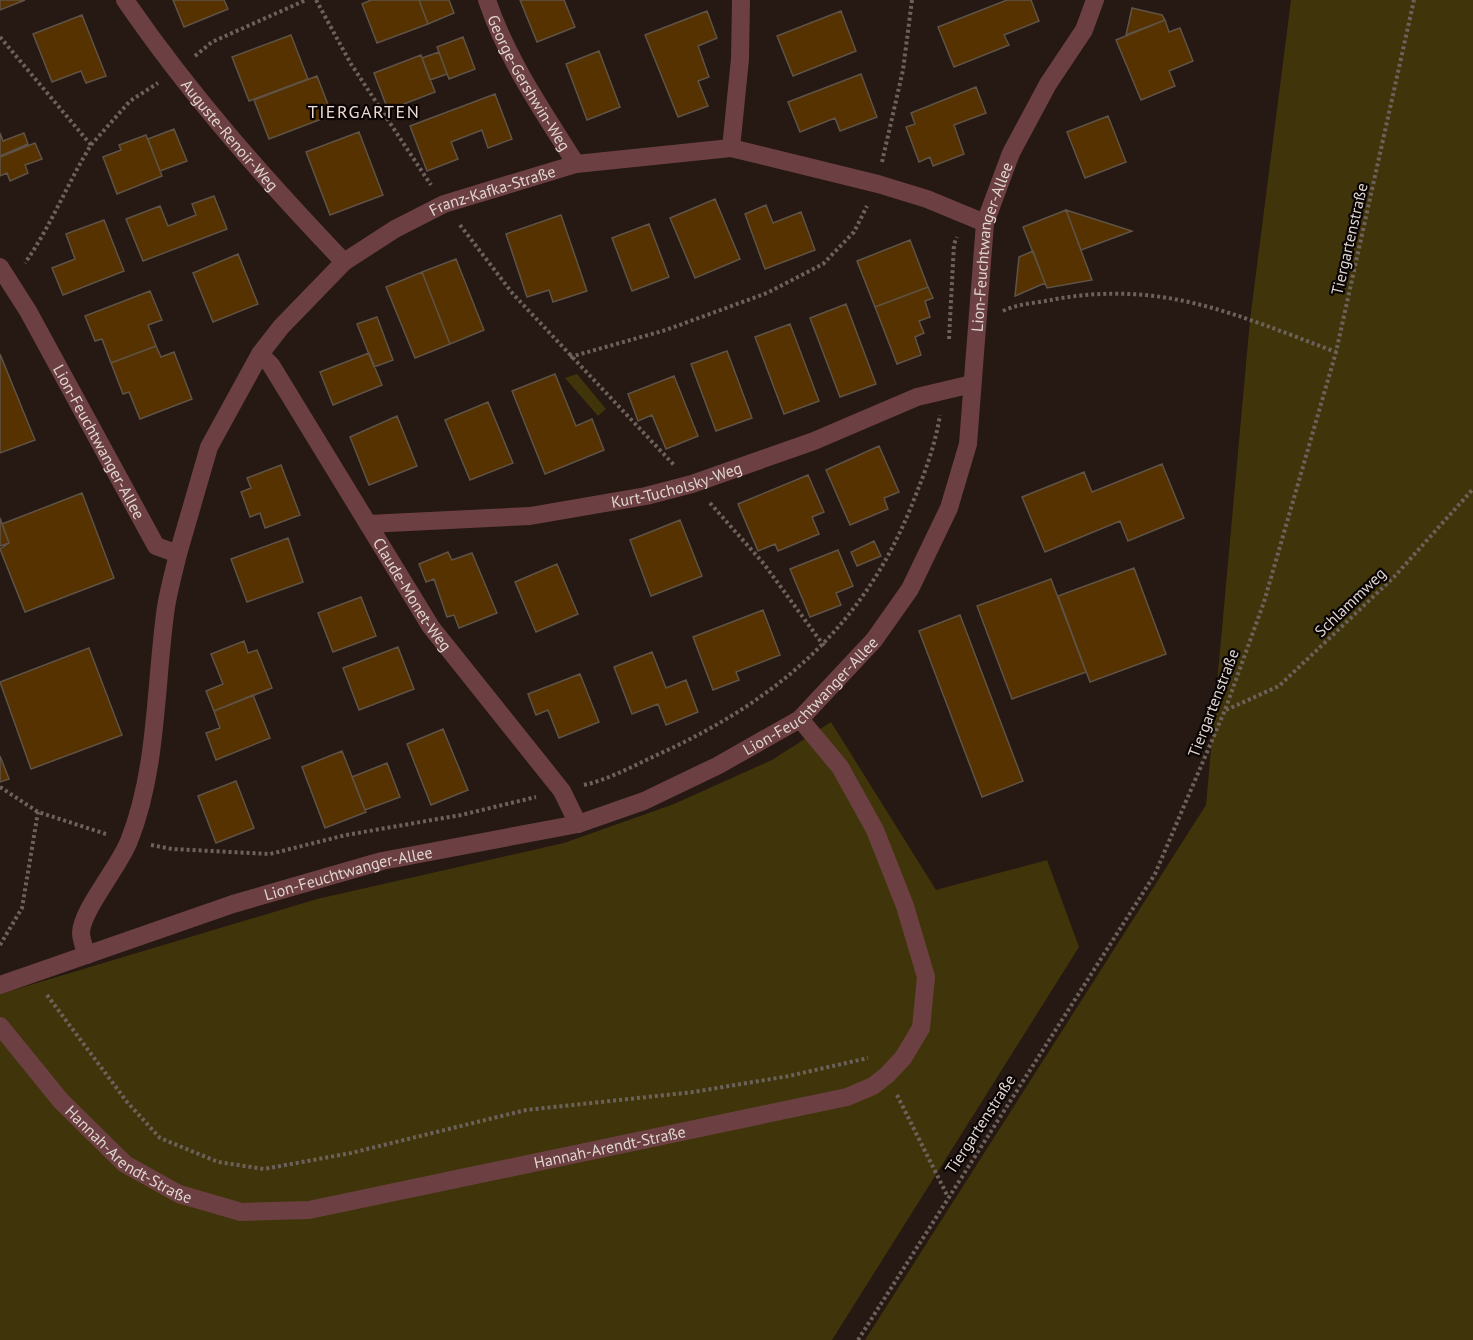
<svg xmlns="http://www.w3.org/2000/svg" width="1473" height="1340" viewBox="0 0 1473 1340" font-family="'PT Sans',sans-serif">
<style>
.green{fill:#40350a}
.building{fill:#553200;stroke:#5f5347;stroke-width:1.5}
.lines{fill:none;stroke-linecap:round;stroke-linejoin:round}
.path{stroke:#6d615c;stroke-width:4;stroke-dasharray:3 3;stroke-linecap:butt}
.minor{stroke:#6c4042;stroke-width:18}
.labels{text-anchor:middle;dominant-baseline:central;stroke-width:4.5;stroke-linejoin:round;paint-order:stroke}
.street-label{font-size:16px;fill:#dfd5d1;stroke:#0a0504}
.neighbourhood-label{font-size:18px;letter-spacing:1.5px;fill:#eedad2;stroke:#0a0504}
</style>
<rect width="100%" height="100%" fill="#261812"/>
<path class="green" d="M1291 0H1473V1340H865L1206 805 1250 320Z
M577 374 606 409 598 416 565 378Z
M831 722 936 890 1047 860 1079 947 832 1340H0V994L317 899 564 843 674 804 772 760Z"/>
<path class="building" d="M0 0H25L0 10Z
M173 0H224L228 9 184 27Z
M371 0H419L428 24 377 43 362 4Z
M419 0H449L454 13 428 24Z
M520 0H564L575 27 537 42Z
M1007 0H1031L1039 21 1004 35 1009 45 954 67 938 27Z
M1132 8 1162 15 1165 20 1126 35Z
M707 11 717 38 698 46 709 77 698 81 708 106 678 117 645 35Z
M841 11 856 51 793 76 777 36Z
M82 15 106 76 86 83 81 71 52 82 33 34Z
M1165 20 1169 32 1180 28 1193 61 1169 71 1175 86 1141 100 1116 40Z
M291 35 308 79 249 101 232 57Z
M463 37 475 69 449 79 437 47Z
M599 51 620 107 587 120 566 64Z
M439 52 447 74 430 80 422 58Z
M421 55 435 92 388 110 374 73Z
M861 74 877 117 840 131 835 118 800 132 788 102Z
M317 76 332 115 269 139 254 100Z
M976 87 986 113 954 125 964 154 933 166 930 157 919 162 906 127 915 124 911 113Z
M495 94 512 139 488 148 482 130 451 142 458 159 427 171 410 126Z
M1108 116 1126 162 1085 178 1067 132Z
M174 129 187 161 160 171 148 139Z
M359 132 383 195 330 215 306 152Z
M0 133 3 141 24 133 28 144 0 156Z
M146 135 162 176 117 194 103 157 121 150 119 145Z
M35 143 42 159 25 165 28 173 10 181 7 173 0 176V157Z
M214 196 227 229 143 261 126 219 160 206 168 226 196 215 192 204Z
M715 199 740 259 695 278 670 218Z
M766 205 773 223 801 212 815 250 765 269 745 214Z
M1066 210 1132 231 1081 250Z
M1066 210 1092 280 1047 288 1023 227Z
M561 215 587 291 553 302 549 290 527 297 506 234Z
M104 220 124 271 63 295 52 268 75 259 66 234Z
M649 224 669 277 632 291 612 238Z
M910 240 928 287 875 307 857 261Z
M1033 251 1045 283 1015 296 1019 257Z
M238 254 258 304 213 322 193 273Z
M456 259 484 330 450 344 422 272Z
M422 272 450 344 415 358 386 287Z
M928 287 933 298 925 301 930 317 919 321 924 333 915 337 921 355 897 364 875 307Z
M150 291 162 320 148 325 156 346 111 363 102 339 95 341 85 316Z
M846 304 876 384 840 397 810 318Z
M377 317 393 360 374 367 357 324Z
M790 324 819 401 784 414 755 337Z
M156 346 161 357 174 352 192 399 140 419 129 392 123 394 111 363Z
M727 351 752 418 716 431 691 364Z
M369 353 382 385 333 405 320 372Z
M0 354 35 440 0 453Z
M555 374 576 426 592 419 604 450 545 474 512 391Z
M674 376 698 436 666 449 652 415 638 421 628 394Z
M488 402 513 463 470 480 445 420Z
M397 416 417 466 369 485 350 437Z
M879 446 899 492 884 498 888 509 850 525 826 470Z
M1162 464 1184 518 1128 541 1120 521 1045 552 1022 497 1084 472 1092 492Z
M281 465 300 515 265 528 260 513 250 517 241 492 251 488 247 478Z
M808 475 824 512 812 517 819 534 778 551 775 544 758 551 738 504Z
M82 493 114 578 25 612 0 549 9 543 2 524Z
M0 518 9 543 0 546Z
M680 520 702 576 651 596 630 540Z
M288 538 303 582 247 602 231 559Z
M874 541 881 556 857 566 851 552Z
M838 550 853 586 836 593 841 605 810 617 790 569Z
M448 552 452 560 472 553 497 613 459 628 454 615 447 617 434 579 426 582 419 564Z
M557 564 578 614 536 632 515 582Z
M1134 568 1166 654 1090 682 1058 596Z
M1051 579 1086 672 1012 699 977 606Z
M361 597 376 636 333 652 318 613Z
M763 610 780 655 736 672 739 680 713 690 693 637Z
M960 615 1023 781 982 797 919 631Z
M244 641 248 653 257 650 272 688 214 711 206 691 223 684 211 654Z
M398 647 414 689 359 710 343 668Z
M89 648 122 735 31 769 0 682Z
M652 652 666 688 686 680 698 712 666 725 658 704 632 714 614 667Z
M580 674 599 722 559 738 548 710 536 715 528 694Z
M253 695 270 738 216 760 206 733 220 728 214 711Z
M443 729 468 790 431 805 407 744Z
M342 751 366 812 325 828 302 767Z
M0 756 9 779 0 782Z
M387 763 400 797 365 810 352 777Z
M236 781 254 828 216 843 198 796Z"/>
<g class="lines">
<path class="path" d="M316 0 351 64 431 185
M0 37 91 145C67 184 51 226 25 263
M195 56 212 42 306 0
M91 145 130 101 158 83
M882 162 903 70 912 0
M460 225 513 294 674 465
M1003 311C1019 303 1039 303 1056 299 1164 280 1237 315 1336 352
M949 339 954 244 957 237
M570 357 666 330 767 293 823 264 854 232 867 206
M710 503 764 564 824 646
M1226 710 1279 686 1394 577 1473 489
M584 785C610 779 635 765 659 754 778 700 865 625 913 502 925 472 935 446 940 415
M0 787 38 812 106 834
M151 845 172 849 270 854 346 835 461 815 536 797
M0 945 22 908 38 812
M47 995 127 1102 160 1138 218 1162 264 1169 351 1153 526 1110 694 1092 789 1076 868 1058
M897 1095 948 1197
M858 1340 1155 874 1225 710 1264 602 1336 352 1414 0"/>
<g class="minor">
<path id="s1" d="M125 0C190 95 265 179 344 262"/>
<path id="s2" d="M487 0C507 60 543 111 576 164"/>
<path d="M731 148 740 59 741 0"/>
<path id="s3" d="M0 267 28 311 156 546 178 554C174 571 169 589 166 607 155 683 158 769 129 841 119 867 81 911 81 933 81 940 85 949 87 955"/>
<path id="s4" d="M260 354 271 365 431 627 562 791 578 824"/>
<path id="s5" d="M368 524 530 516 646 496 692 484 814 441 917 397 972 384"/>
<path id="s6" d="M178 554 209 447 260 354 281 327 344 262 395 229 444 204 576 164 731 148 878 184 927 199 985 223"/>
<path id="s7" d="M0 985 233 904 382 861 578 824 644 801 717 766 800 719 874 640 910 589 949 508 968 444 985 223 1011 153 1048 84 1084 30 1095 0"/>
<path id="s8" d="M0 1026 61 1101 125 1164 179 1194 241 1212 309 1210 847 1097 873 1086 887 1075 903 1058 921 1028 926 977 905 906 875 830 840 767 800 719"/>
</g>
</g>
<g class="labels">
<g class="street-label">
<text stroke="none"><textPath href="#s2" startOffset="93">George-Gershwin-Weg</textPath></text>
<text stroke="none"><textPath href="#s1" startOffset="171">Auguste-Renoir-Weg</textPath></text>
<text stroke="none"><textPath href="#s6" startOffset="508">Franz-Kafka-Straße</textPath></text>
<text transform="translate(1349 239) rotate(-77)">Tiergartenstraße</text>
<text stroke="none"><textPath href="#s7" startOffset="1374">Lion-Feuchtwanger-Allee</textPath></text>
<text stroke="none"><textPath href="#s3" startOffset="201">Lion-Feuchtwanger-Allee</textPath></text>
<text stroke="none"><textPath href="#s5" startOffset="312">Kurt-Tucholsky-Weg</textPath></text>
<text stroke="none"><textPath href="#s4" startOffset="285">Claude-Monet-Weg</textPath></text>
<text transform="translate(1350 602) rotate(-44)">Schlammweg</text>
<text stroke="none"><textPath href="#s7" startOffset="870">Lion-Feuchtwanger-Allee</textPath></text>
<text transform="translate(1213 703) rotate(-69)">Tiergartenstraße</text>
<text stroke="none"><textPath href="#s7" startOffset="366">Lion-Feuchtwanger-Allee</textPath></text>
<text transform="translate(980 1124) rotate(-57)">Tiergartenstraße</text>
<text stroke="none"><textPath href="#s8" startOffset="688">Hannah-Arendt-Straße</textPath></text>
<text stroke="none"><textPath href="#s8" startOffset="184">Hannah-Arendt-Straße</textPath></text>
</g>
<g class="neighbourhood-label">
<text x="364" y="111">TIERGARTEN</text>
</g>
</g>
</svg>
